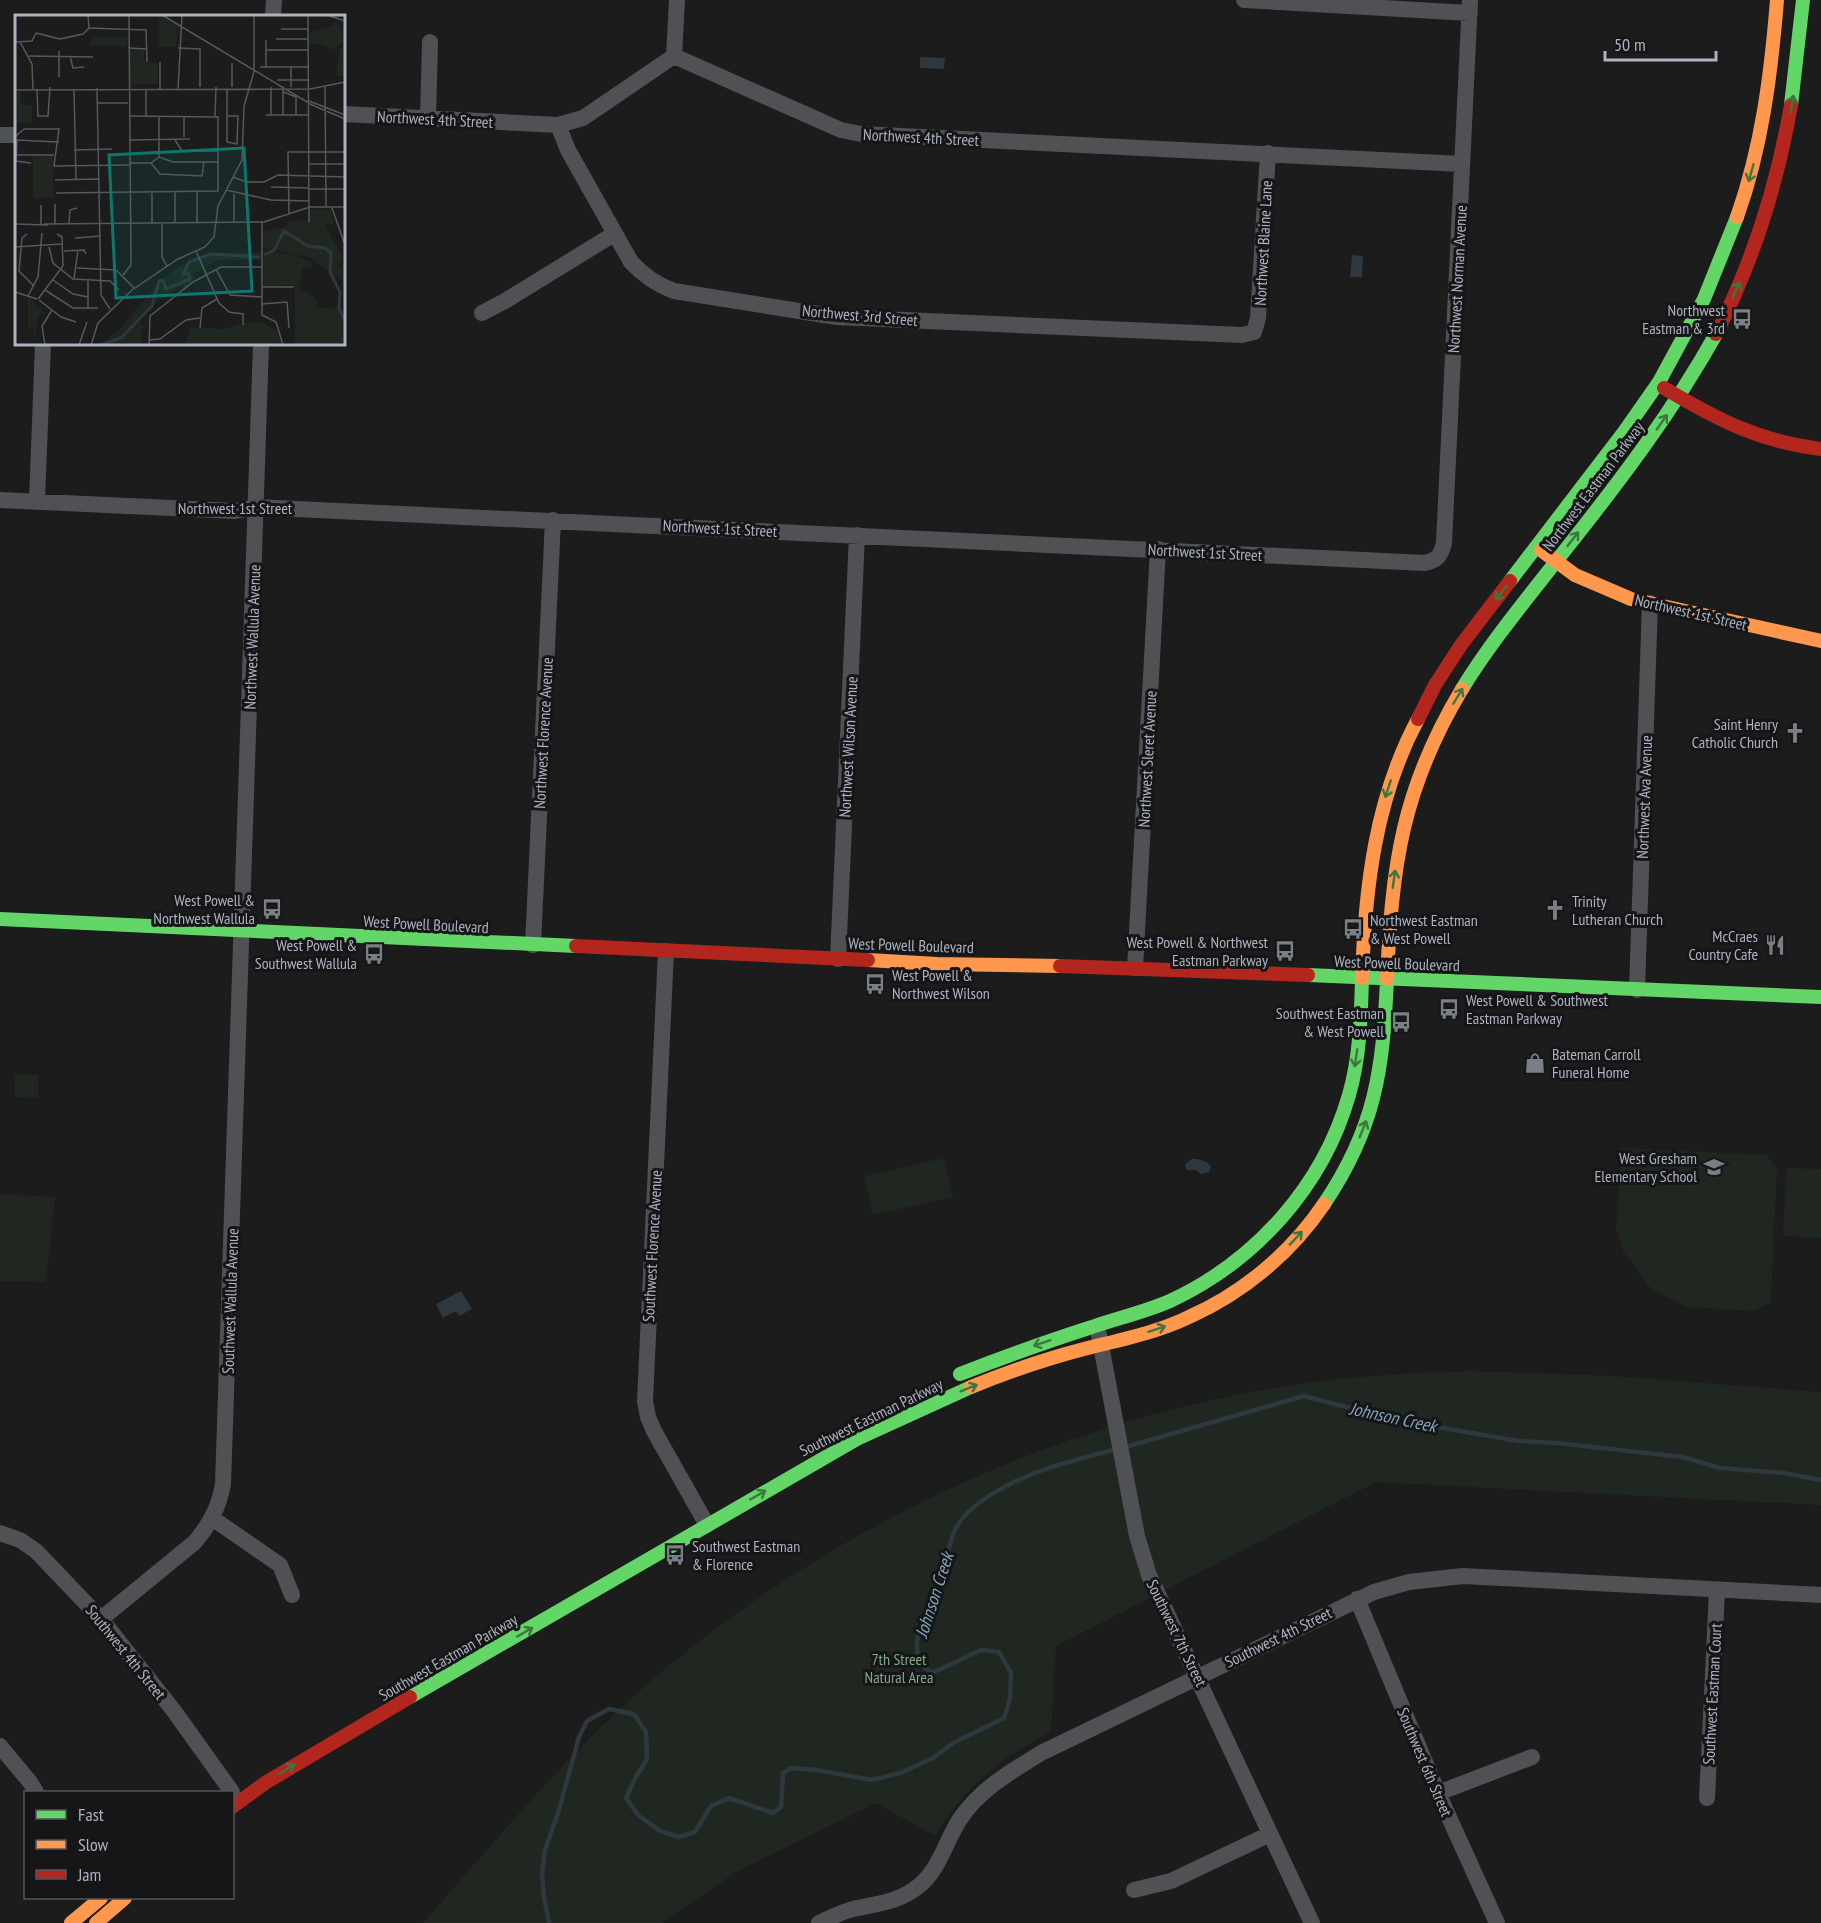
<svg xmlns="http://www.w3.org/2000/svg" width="1821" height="1923" viewBox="0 0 1821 1923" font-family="'PT Sans Narrow',sans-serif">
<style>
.green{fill:#1f2720}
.water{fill:#2d383f}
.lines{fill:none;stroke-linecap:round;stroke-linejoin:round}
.stream{stroke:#2d383f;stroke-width:4.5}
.street{stroke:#505155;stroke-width:16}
.fast{stroke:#63d668;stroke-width:14}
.slow{stroke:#ff974d;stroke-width:14}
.jam{stroke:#b3261e;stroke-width:14}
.oneway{stroke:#3c7640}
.labels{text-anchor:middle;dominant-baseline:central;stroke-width:6;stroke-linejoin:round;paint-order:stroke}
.street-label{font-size:16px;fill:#acb3be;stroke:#161619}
.poi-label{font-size:16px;fill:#acb3be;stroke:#161619;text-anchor:end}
.park-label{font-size:16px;fill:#82aa82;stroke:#161619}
.water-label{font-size:18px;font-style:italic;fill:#81a4bb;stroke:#161619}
.inset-river{fill:none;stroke:#2d383f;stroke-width:3}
.inset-road{fill:none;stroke:#56585d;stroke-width:1.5}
.view{fill:#0f766e;fill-opacity:0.15;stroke:#0f766e;stroke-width:3}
.inset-edge{fill:none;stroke:#acb3be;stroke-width:3}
</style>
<rect width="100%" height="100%" fill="#1c1c1c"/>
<path class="green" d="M15 1075H38V1098L15 1097Z
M1621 1148 1766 1155 1777 1168 1771 1303 1753 1311 1687 1307 1651 1289 1623 1251 1616 1229Z
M944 1158 953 1197 873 1215 864 1176Z
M1786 1168 1821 1169V1238L1783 1236Z
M0 1194 55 1197 46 1282 0 1281Z
M1473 1371 1613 1376 1821 1392V1505L1376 1482 1056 1646 1051 1732C999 1759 966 1786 935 1836L876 1803 736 1872 662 1923H423C500 1835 576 1743 666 1668 834 1529 1032 1434 1246 1393 1321 1378 1397 1373 1473 1371Z"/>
<path class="water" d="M920 57 945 58 944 69 920 68Z
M1352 255 1363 256 1362 277H1350Z
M1192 1159C1200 1159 1207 1160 1211 1167L1209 1172 1201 1174 1196 1170H1187L1185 1164Z
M461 1291 472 1309 459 1316 456 1311 443 1318 436 1304Z"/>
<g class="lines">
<path class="stream" d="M1125 1447 1304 1396 1397 1420 1518 1441 1557 1443 1683 1457 1720 1468 1783 1473 1821 1480
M549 1923 544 1897 542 1873 545 1850 558 1813 579 1737 587 1721 609 1709 634 1714 646 1732 647 1759 637 1775 626 1798 638 1815 660 1831 679 1837 695 1832 711 1806 729 1798 773 1813 781 1807 783 1773 791 1768 816 1770 872 1780 900 1773 933 1758 953 1743 1004 1718 1010 1699 1011 1673 999 1652 981 1650 934 1672C921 1670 917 1658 917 1645 917 1630 928 1615 933 1602 942 1579 946 1555 954 1532 957 1526 962 1518 967 1513 1007 1476 1065 1462 1117 1449"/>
<path class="street" d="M1244 0 1470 13
M273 16 274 0
M674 56 677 0
M344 114 558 125 583 118 674 56 841 130 861 134 1462 164
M428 118 430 42
M558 125 568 150 631 262C644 276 656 284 674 291L837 317 1242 335 1254 332 1258 318 1268 153
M0 135H16
M482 313 505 301 614 234
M0 500 235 511 256 507 276 508 1425 563C1438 560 1441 555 1444 543L1470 0
M37 501 43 344
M533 945 553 520
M666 951 645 1401 648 1417 654 1431 707 1525
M838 959 857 535
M1135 968 1158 549
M1637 990 1650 603
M1099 1335 1137 1536 1149 1575 1312 1923
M212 1518 280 1565 292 1595
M0 1533 20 1540 36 1551 101 1619 174 1711 232 1792
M1357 1599 1438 1793 1497 1923
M101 1619 195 1542C210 1524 219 1507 223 1484L261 344
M0 1746 30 1782 36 1792
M1438 1793 1532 1757
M1707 1798 1717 1591
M1134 1890 1171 1881 1270 1834
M819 1923C830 1918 841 1912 853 1909 879 1903 898 1903 920 1885 940 1868 946 1840 960 1819 980 1789 1012 1771 1041 1753L1374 1592 1409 1582 1463 1576 1821 1595"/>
<path class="fast" d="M1791 105 1803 0
M1510 581 1624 432 1659 382 1704 299 1737 217
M1462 689C1492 640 1530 595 1565 550 1620 481 1673 411 1716 334
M0 919 576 946
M1308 975 1821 997
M1324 1204C1376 1127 1383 1069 1387 979
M960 1374C1004 1357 1048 1341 1092 1327 1118 1318 1145 1312 1170 1301 1256 1261 1323 1186 1349 1095 1360 1057 1361 1017 1362 978
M410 1697 857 1439 971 1387"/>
<path class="slow" d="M1737 217C1762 147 1771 74 1777 0
M1541 550 1575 575 1631 599 1821 641
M868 960 937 964 1060 966
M1362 978C1365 889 1375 799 1418 719
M1387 979C1392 865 1402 789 1462 689
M971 1387C1008 1372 1045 1359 1084 1349 1119 1340 1156 1333 1189 1317 1243 1293 1291 1253 1324 1204
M71 1923 101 1898
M96 1923 125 1898"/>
<path class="jam" d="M1716 334C1753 262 1777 185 1791 105
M1664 388C1718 420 1758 441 1821 449
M1418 719 1435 685 1461 645 1510 581
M576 946 868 960
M1060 966 1308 975
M232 1807 265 1783 410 1697"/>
</g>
<defs><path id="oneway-shaft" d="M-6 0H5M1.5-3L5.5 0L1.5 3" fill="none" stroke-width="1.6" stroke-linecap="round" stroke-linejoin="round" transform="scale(1.5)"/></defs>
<g class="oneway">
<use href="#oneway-shaft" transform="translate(1792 104) rotate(-81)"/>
<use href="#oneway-shaft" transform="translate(1751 173) rotate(106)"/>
<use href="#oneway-shaft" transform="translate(1736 290) rotate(-66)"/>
<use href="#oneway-shaft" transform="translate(1662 422) rotate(-55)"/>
<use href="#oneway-shaft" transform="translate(1573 539) rotate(-52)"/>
<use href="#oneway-shaft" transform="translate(1501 593) rotate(128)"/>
<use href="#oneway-shaft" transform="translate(1458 696) rotate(-59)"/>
<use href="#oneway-shaft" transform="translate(1388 789) rotate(108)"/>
<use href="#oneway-shaft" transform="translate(1394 879) rotate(-82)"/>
<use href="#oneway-shaft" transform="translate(1356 1058) rotate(98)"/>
<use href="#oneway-shaft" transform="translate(1363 1129) rotate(-68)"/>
<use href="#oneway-shaft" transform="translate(1296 1238) rotate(-47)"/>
<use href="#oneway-shaft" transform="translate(1157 1329) rotate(-19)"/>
<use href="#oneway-shaft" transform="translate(1042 1343) rotate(162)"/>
<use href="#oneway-shaft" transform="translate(969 1388) rotate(-22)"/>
<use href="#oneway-shaft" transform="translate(758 1495) rotate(-30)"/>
<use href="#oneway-shaft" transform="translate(525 1632) rotate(-30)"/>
<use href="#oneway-shaft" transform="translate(287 1769) rotate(-32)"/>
</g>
<defs>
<g id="bus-bare" transform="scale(1.62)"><path d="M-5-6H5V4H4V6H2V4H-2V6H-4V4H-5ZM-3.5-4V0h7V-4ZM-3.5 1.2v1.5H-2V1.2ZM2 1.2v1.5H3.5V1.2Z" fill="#7a7e85" stroke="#161619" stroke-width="2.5" paint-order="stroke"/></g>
<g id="church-bare" transform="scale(1.62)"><path d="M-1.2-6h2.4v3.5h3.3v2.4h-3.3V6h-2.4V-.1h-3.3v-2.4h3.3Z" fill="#7a7e85" stroke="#161619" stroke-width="2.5" paint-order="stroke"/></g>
<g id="restaurant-bare" transform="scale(1.62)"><path d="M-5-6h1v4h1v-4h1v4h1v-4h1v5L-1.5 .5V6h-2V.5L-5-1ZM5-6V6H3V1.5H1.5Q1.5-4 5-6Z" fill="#7a7e85" stroke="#161619" stroke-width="2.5" paint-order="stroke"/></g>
<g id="shop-bare" transform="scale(1.62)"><path d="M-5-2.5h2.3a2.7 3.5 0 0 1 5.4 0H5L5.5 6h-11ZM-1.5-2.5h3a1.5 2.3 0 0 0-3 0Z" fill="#7a7e85" stroke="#161619" stroke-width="2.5" paint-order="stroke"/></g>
<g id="school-bare" transform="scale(1.62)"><path d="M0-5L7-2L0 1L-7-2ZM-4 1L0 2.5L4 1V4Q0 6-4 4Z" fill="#7a7e85" stroke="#161619" stroke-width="2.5" paint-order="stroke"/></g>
</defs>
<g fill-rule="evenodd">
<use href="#bus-bare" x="1742" y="319"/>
<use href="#church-bare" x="1795" y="733"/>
<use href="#bus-bare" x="272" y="909"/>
<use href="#church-bare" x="1555" y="910"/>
<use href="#bus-bare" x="1353" y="929"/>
<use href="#restaurant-bare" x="1775" y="945"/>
<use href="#bus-bare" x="1285" y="951"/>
<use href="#bus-bare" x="374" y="954"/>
<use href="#bus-bare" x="875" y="984"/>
<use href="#bus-bare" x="1449" y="1009"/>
<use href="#bus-bare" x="1401" y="1022"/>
<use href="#shop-bare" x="1535" y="1063"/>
<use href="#school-bare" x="1714" y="1167"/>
<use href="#bus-bare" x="675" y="1555"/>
</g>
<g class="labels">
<g class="street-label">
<text transform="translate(435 119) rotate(3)">Northwest 4th Street</text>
<text transform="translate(921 137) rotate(3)">Northwest 4th Street</text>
<text transform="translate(1263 243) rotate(-87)">Northwest Blaine Lane</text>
<text transform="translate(1457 279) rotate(-87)">Northwest Norman Avenue</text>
<text transform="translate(860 315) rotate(5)">Northwest 3rd Street</text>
<text transform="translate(1593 486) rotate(-53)">Northwest Eastman Parkway</text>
<text x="235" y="508">Northwest 1st Street</text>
<text transform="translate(720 528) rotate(3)">Northwest 1st Street</text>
<text transform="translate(1205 552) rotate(3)">Northwest 1st Street</text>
<text transform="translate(1691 612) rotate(13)">Northwest 1st Street</text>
<text transform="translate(252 637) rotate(-88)">Northwest Wallula Avenue</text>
<text transform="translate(543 733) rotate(-87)">Northwest Florence Avenue</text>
<text transform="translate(848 747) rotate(-87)">Northwest Wilson Avenue</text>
<text transform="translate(1147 759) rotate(-87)">Northwest Sleret Avenue</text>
<text transform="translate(1644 797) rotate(-88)">Northwest Ava Avenue</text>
<text transform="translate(426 924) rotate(3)">West Powell Boulevard</text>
<text transform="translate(911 945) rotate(2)">West Powell Boulevard</text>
<text transform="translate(1397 963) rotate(2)">West Powell Boulevard</text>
<text transform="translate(652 1246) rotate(-87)">Southwest Florence Avenue</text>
<text transform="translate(230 1301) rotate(-88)">Southwest Wallula Avenue</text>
<text transform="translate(871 1417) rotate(-26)">Southwest Eastman Parkway</text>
<text transform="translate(1177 1633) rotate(64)">Southwest 7th Street</text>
<text transform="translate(1278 1637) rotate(-26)">Southwest 4th Street</text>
<text transform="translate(126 1652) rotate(51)">Southwest 4th Street</text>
<text transform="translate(448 1657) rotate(-30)">Southwest Eastman Parkway</text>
<text transform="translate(1712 1694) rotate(-87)">Southwest Eastman Court</text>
<text transform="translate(1425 1762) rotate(67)">Southwest 6th Street</text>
</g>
<g class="poi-label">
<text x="1725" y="310">Northwest<tspan x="1725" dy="18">Eastman &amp; 3rd</tspan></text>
<text x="1778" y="724">Saint Henry<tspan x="1778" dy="18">Catholic Church</tspan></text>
<text x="255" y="900">West Powell &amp;<tspan x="255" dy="18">Northwest Wallula</tspan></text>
<text x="1572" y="901" text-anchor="start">Trinity<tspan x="1572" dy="18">Lutheran Church</tspan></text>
<text x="1370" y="920" text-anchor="start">Northwest Eastman<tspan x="1370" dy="18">&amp; West Powell</tspan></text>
<text x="1758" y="936">McCraes<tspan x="1758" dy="18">Country Cafe</tspan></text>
<text x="1268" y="942">West Powell &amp; Northwest<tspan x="1268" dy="18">Eastman Parkway</tspan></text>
<text x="357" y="945">West Powell &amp;<tspan x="357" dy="18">Southwest Wallula</tspan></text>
<text x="892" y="975" text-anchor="start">West Powell &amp;<tspan x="892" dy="18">Northwest Wilson</tspan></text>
<text x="1466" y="1000" text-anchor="start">West Powell &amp; Southwest<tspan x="1466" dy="18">Eastman Parkway</tspan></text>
<text x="1384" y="1013">Southwest Eastman<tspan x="1384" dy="18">&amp; West Powell</tspan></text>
<text x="1552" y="1054" text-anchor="start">Bateman Carroll<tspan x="1552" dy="18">Funeral Home</tspan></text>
<text x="1697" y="1158">West Gresham<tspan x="1697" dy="18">Elementary School</tspan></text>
<text x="692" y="1546" text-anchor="start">Southwest Eastman<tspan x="692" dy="18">&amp; Florence</tspan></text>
</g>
<g class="park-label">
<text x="899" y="1659">7th Street<tspan x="899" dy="18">Natural Area</tspan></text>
</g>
<g class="water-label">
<text transform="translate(1393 1417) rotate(12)">Johnson Creek</text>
<text transform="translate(934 1595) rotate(-72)">Johnson Creek</text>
</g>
</g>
<g transform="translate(15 15)">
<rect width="330" height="330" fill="#1c1c1c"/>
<path d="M144 0 162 11 161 32H143ZM319 6 330 16V27L315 35 310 30 295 29V17L317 11ZM76 22H112V31L75 30ZM330 29V61H321L324 35ZM115 35H129V48H143V69L115 70ZM0 77H6V90H17V108H0ZM18 141H38L39 183H18ZM316 194 319 209 310 210 328 242 322 252H330V267L294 242 248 233V216L274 211 272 206 295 205 296 195ZM248 236 276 239 298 247 296 252 287 253 285 276 293 277 302 286V293L325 292 330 302V330H280V270L249 271ZM246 237V245H202L179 259V265L170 273 166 271 150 281 153 286 149 282 128 298 123 304 128 310 133 309 125 315 128 330H84L106 313 145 266 167 249 199 238ZM13 282 32 300 26 298 22 305 20 330 19 314H13ZM229 308H247L262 316 267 330H164V323L165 329 172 325 175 312 210 314Z" fill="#1f2720"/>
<path class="inset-river" d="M249 240 259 235 269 216 293 231 310 233 316 238 315 257 325 277 324 293 330 306M86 330 106 323 137 291 144 266 148 265 151 274 175 264 174 259H168L174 247 196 239 245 242"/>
<path class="inset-road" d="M147 0 297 90 330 104M293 0 294 207M312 0 330 6M74 13 131 15 132 47M266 14H293M21 18 45 24 68 19 74 13 73 0M261 24H293M0 27 17 26 21 18M5 27 17 49 18 74M113 33 131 34M163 33 185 34V72M251 35H293M14 41 78 42M55 41 58 53 69 52M245 52H293M251 52V25M276 52V72M44 62V36M262 65H293M217 72V48M310 72 311 191M82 73 86 280 95 294M22 74 23 101H33L35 72M59 74 61 164M131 74V101M145 74V47M163 74 167 0M0 75 295 74 330 67M269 77 281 82V100M294 86 330 100M82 88H113M251 100H294M256 100V72M268 100V75M200 101 201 72M212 101H223L222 129 212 127V74M0 122 9 114H44L39 151 114 150M169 122V101M0 125 44 127M114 125 175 124M160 125 167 136H203M2 126 1 146 16 148M59 135 97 134M0 140H39M144 142V101M114 148H136L144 142 158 147H203M136 148 145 159 187 161 189 147M293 149H330M218 162 231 167H249L263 160 330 162M40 165 83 164M256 172 294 173M294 174H330M211 175 256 185 294 186M137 177V209M160 177V208M41 178 203 176V102L114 101M219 179V208M40 189V210M26 190V209M317 193 330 230M274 199 273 137H330M247 207V300L261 307 268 330M182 208V177M0 209 33 210M29 209 249 207 295 192H330M54 209 55 195 62 193M147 209V242L152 251M12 219 7 223 4 256 18 270M60 223 86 221M0 232 46 229M34 232 38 248 58 264 95 266 104 275M49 236 69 235 71 239M181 236 204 288 214 297 228 299V310M62 253 101 255 119 273M201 254 215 280 247 282M108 260 116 250 114 0M59 264 63 235M38 265 58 279 73 282M247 272H279M30 275 58 293H83M0 277 22 284M13 281 23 262 27 218M23 284 48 251 47 222 42 219M24 285 46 302 61 307M272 287 274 313M247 289 272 287M73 294V266M185 313 187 293 202 284M134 325 145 324 171 305 185 303M30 330 27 311 37 295M64 330 72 307M76 330 83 308 117 275 163 244 190 232 199 222 203 191 227 145 229 91 239 57V0M134 330 135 301 178 267 206 252H247"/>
<path class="view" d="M229 133 237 276 101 283 94 140Z"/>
<rect width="330" height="330" class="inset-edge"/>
</g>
<rect x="24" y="1791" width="210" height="108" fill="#161619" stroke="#52555b" stroke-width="1.5"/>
<rect x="36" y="1810" width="30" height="9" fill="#63d668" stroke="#52555b" stroke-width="1.5"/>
<text x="78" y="1821" font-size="18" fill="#acb3be">Fast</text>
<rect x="36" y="1840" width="30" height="9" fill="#ff974d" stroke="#52555b" stroke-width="1.5"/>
<text x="78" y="1851" font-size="18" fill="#acb3be">Slow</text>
<rect x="36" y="1870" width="30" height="9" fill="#b3261e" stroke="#52555b" stroke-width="1.5"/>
<text x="78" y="1881" font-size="18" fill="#acb3be">Jam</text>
<path d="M1605 51v9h111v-9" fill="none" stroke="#acb3be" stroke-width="3"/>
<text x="1614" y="51" font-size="18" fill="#acb3be" stroke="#161619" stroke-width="4.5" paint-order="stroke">50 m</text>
</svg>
